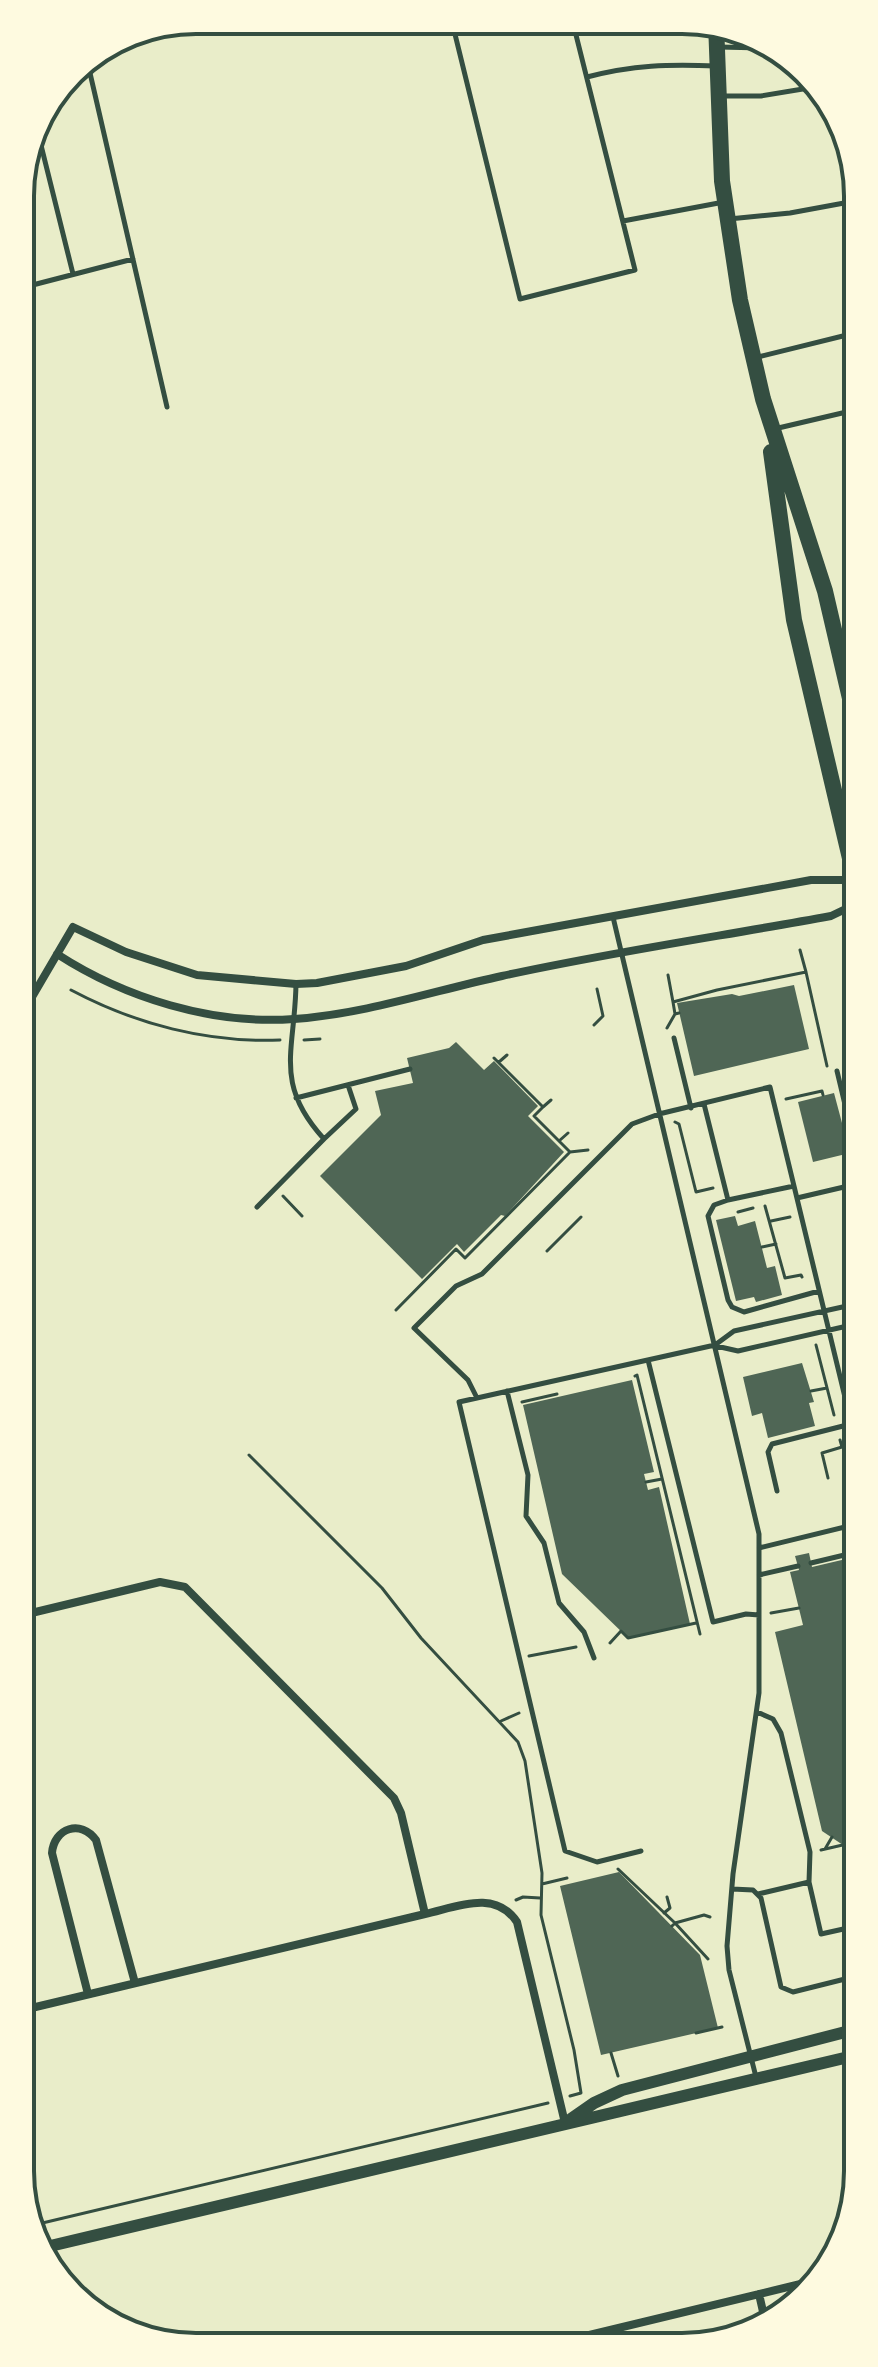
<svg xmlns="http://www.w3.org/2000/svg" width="878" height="2367" viewBox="0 0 878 2367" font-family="Manrope,sans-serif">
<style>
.building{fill:#4f6655}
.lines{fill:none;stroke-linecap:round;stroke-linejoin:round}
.path{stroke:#344e41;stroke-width:3}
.service{stroke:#344e41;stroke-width:5}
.minor{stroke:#344e41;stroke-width:8}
.tertiary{stroke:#344e41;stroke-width:12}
.trunk{stroke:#344e41;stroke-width:16}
.rim{fill:none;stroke:#344e41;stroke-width:4}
</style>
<rect width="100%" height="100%" fill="#e9edc9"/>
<path class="building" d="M794 985 809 1049 694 1076 677 1003 732 994 739 996Z
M456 1042 484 1070 494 1061 538 1106 528 1116 564 1152 505 1216 501 1215 464 1252 457 1244 422 1279 320 1176 381 1115 375 1091 413 1083 407 1058 449 1048Z
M834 1093 850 1153 813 1162 798 1102Z
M735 1216 738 1226 755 1221 767 1268 775 1266 782 1295 756 1302 754 1297 736 1301 716 1220Z
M802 1363 814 1402 809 1403 815 1426 768 1438 762 1413 752 1416 743 1377Z
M632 1380 654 1472 644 1474 648 1490 659 1487 690 1624 628 1638 562 1574 523 1405Z
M809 1553 812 1567 846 1559 857 1602V1847L850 1849 849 1843 843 1845 822 1831 775 1632 803 1625 790 1572 799 1570 795 1556Z
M619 1872 700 1955 718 2028 601 2055 560 1886Z"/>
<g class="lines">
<path class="path" d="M806 972 827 1066
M668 975 673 1002 717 990 806 972 800 950
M71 990C135 1024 207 1043 280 1040
M673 1002 675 1014 679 1013
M594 1025 603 1016 597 989
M667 1028 675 1014
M304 1040 320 1039
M499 1062 507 1055
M786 1099 822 1091 823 1095
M543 1107 551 1100
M675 1122 679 1124 696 1192 713 1188
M559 1141 568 1133
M570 1152 588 1150
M283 1196 302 1216
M765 1206 785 1278 801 1275 802 1277
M738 1212 753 1208
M771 1221 790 1217
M762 1247 776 1244
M547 1251 581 1217
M396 1310 456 1249 465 1258 570 1152 534 1116 543 1107 494 1058
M816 1345 834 1415
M635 1376 637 1375 700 1634
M811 1391 827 1388
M522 1402 557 1394
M249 1455 382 1588 421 1638 518 1742 525 1761 542 1873 541 1915 574 2050 581 2093 570 2096
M828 1478 822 1453 842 1447 840 1440
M646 1482 662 1479
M850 1574 857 1572
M771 1613 799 1608
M610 1643 621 1631 628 1638 696 1623
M529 1656 576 1647
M501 1721 519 1713
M825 1849 832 1837
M821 1850 847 1844 852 1860
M618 1869 675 1923 672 1926
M542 1884 567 1878
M516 1900 523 1897 540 1898
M664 1913 670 1908 667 1897
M708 1959 675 1923 704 1915 710 1917
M696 2033 722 2027
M611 2053 618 2076
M34 2225 548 2103"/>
<path class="service" d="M452 22 520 299 635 270 573 23
M719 47 762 48
M87 60 167 407
M587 77C633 65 669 64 716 66
M721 96H761L815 87
M36 125 73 274
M729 219 790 213 855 201
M623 221 724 202
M21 288 133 259
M758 357 855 333
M774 429 855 410
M613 917 759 1534V1693L733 1874 727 1946 729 1970 756 2077
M674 1038 691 1108
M837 1071 856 1151
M296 1098 410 1069
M704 1104 728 1200 794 1186 857 1447
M324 1139 356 1109 348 1085
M794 1186 770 1087 659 1114 632 1124 482 1274 456 1286 414 1328 468 1380 477 1398 715 1345 734 1331 856 1304
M797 1198 844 1187 856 1181
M728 1200 714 1205 708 1216 728 1300 732 1307 744 1312 819 1291
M257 1207 324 1139C273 1083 295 1051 296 984
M716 1346 738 1351 856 1324
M648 1360 713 1622 746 1614 759 1615
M507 1391 528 1475 526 1516 544 1543 559 1603 584 1632 594 1658
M477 1398 459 1402 565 1851 597 1862 641 1851
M777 1491 768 1452 772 1444 851 1424
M759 1548 857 1524
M811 1563 857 1552
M759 1575 798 1566
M757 1712 773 1719 781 1733 810 1852 809 1882 758 1894
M809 1882 821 1934 857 1926
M732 1889 753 1890 761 1898 781 1987 793 1992 857 1976"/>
<path class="minor" d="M57 954C125 998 212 1025 294 1019 365 1014 433 991 502 976 611 952 722 936 831 916L856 904
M32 997 73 927 126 952 197 975 296 984 317 983 406 966 483 940 811 880H854
M23 1615 160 1582 185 1587 394 1798 401 1813 425 1914
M88 1994 52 1853C54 1828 81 1819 96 1840L135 1983
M23 2010 425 1914C457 1907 495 1889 517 1922L565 2123
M759 2294 764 2316
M552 2344 817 2280"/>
<path class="tertiary" d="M571 2119 594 2103 622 2090 857 2029
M46 2247 857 2055"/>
<path class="trunk" d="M716 23 722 181 740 300 763 399 825 591 855 720
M771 452 794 620 856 884"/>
</g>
<path d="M0 0H878V2367H0ZM196 34H682A162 162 0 0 1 844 196V2171A162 162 0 0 1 682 2333H196A162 162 0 0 1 34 2171V196A162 162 0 0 1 196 34Z" fill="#fefae0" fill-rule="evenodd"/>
<path class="rim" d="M196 34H682A162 162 0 0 1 844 196V2171A162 162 0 0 1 682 2333H196A162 162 0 0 1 34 2171V196A162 162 0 0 1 196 34Z"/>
</svg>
